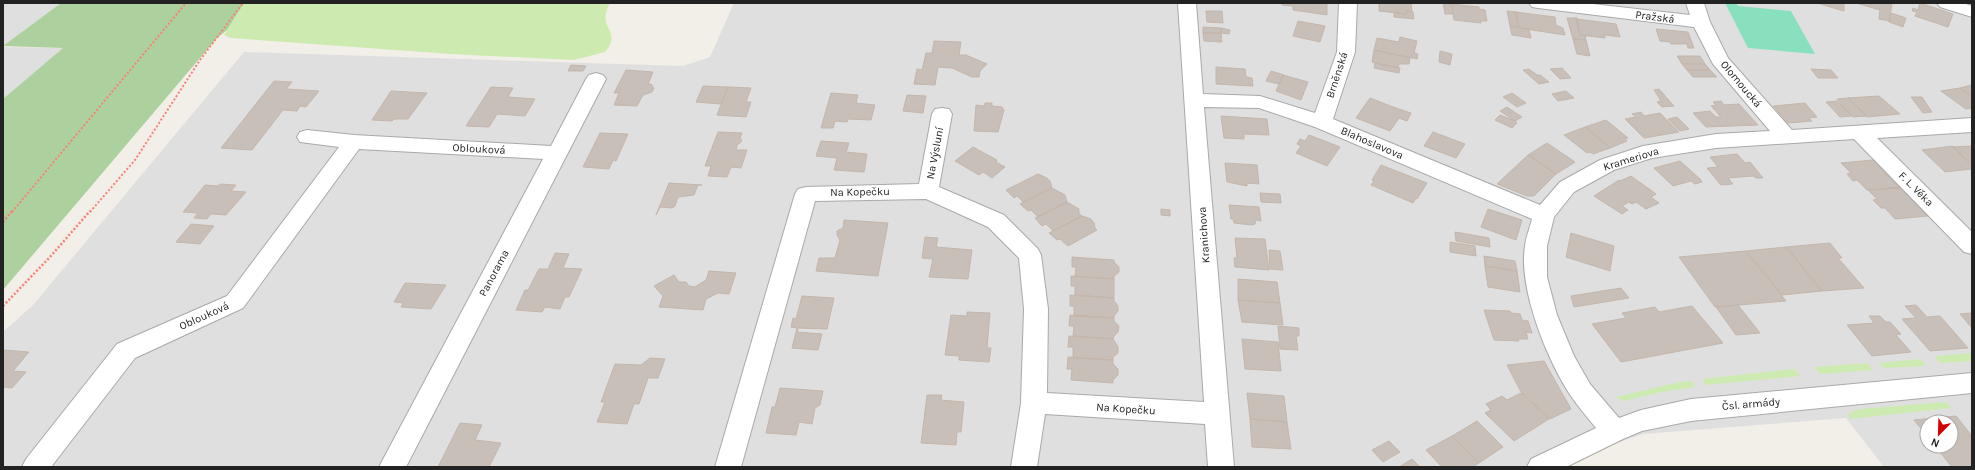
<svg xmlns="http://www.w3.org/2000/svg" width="1975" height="470" viewBox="0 0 1975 470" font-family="Karla,sans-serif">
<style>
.residential{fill:#e0dfdf;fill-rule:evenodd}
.grass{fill:#cdebb0}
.forest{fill:#add19e}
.pitch{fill:#88e0be}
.building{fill:#c7bfb8;stroke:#c4b6ab}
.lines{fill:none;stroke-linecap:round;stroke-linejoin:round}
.street-casing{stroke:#a9a9a9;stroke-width:2}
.path-far1{stroke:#fa8072;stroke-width:2;stroke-dasharray:2 2;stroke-linecap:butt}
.path{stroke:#fa8072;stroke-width:2.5;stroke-dasharray:2 2;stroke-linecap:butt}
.street{fill:#fff;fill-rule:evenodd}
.labels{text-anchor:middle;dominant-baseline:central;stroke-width:3;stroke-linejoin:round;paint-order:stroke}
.street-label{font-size:11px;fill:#222;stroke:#fff}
</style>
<rect width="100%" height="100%" fill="#f2efe9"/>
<path class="residential" d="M3 3H61L3 46Z
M734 3H1972V467H1884L1846 418 1643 434 1547 467H3V332L33 305 244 52 683 66 710 57ZM1927 422H1951V446H1927Z
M3 47 64 48 3 99Z"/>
<path class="grass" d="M244 3H610C595 30 624 30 605 52L574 60 450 54 231 38 224 35Z
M1972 353V361L1940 363 1935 356Z
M1921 359 1926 366 1883 368 1879 363Z
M1867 363 1873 370 1820 374 1815 367Z
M1794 369 1800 376 1705 385 1702 379Z
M1692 381 1695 387 1662 392 1624 401 1616 397 1680 382Z
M1946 402 1951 408 1850 419 1848 415 1851 412 1861 409Z"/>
<path class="forest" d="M61 3H244L227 30 217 38 3 290V99L63 48 3 46Z"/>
<path class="pitch" d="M1725 3H1736L1738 6 1791 11 1815 54 1748 48Z"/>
<path class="building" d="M1282 3H1327V15L1293 10V6L1282 5Z
M1379 3H1411L1412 12 1406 11V14L1379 11Z
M1443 3 1452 4 1453 14H1445Z
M1820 3H1844V11L1820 4Z
M1856 3 1892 4 1889 21 1879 19 1880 10Z
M1920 3 1953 14 1948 27 1915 16 1917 12 1912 11 1913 8 1918 10Z
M1452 4 1479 7V9L1485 10 1487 21H1481V23L1454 20Z
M1206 11H1222L1223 23 1207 22Z
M1407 11 1413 12 1414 19 1394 17V12L1406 14Z
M1507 11 1517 12 1518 27 1510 26Z
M1515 12 1555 17 1556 25 1563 28 1565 35 1519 28Z
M1891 13 1906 18 1903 27 1889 22Z
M1567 18H1577L1580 35H1585L1586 40 1573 39Z
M1576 19 1616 24 1620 37 1605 35V38L1580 35Z
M1298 21 1325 26 1320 42 1293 36Z
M1510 26 1529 29 1531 38 1512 35Z
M1203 27 1221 28V33H1203Z
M1221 28 1230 30 1229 34 1221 33Z
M1656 29 1688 32 1694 48H1688L1687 44H1671L1670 42 1660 41Z
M1203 33H1221L1222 42 1204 41Z
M1400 37 1417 41 1414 53 1418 54 1417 59 1374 50 1377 38 1399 42Z
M1573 39 1586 40 1590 56 1577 54Z
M934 41 961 42 959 55H966L987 64 980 71 979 77H972L952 68 938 67 935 85 914 84 917 69 922 70 926 53H932Z
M1374 50 1410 58 1409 64H1399L1398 68 1372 62Z
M1440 51 1452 54 1450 65 1439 62Z
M1677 56H1700L1705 64H1682Z
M1375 63 1400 68 1399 73 1374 68Z
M1682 64H1705L1710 70H1687Z
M571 65 586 66 583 71H568Z
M1216 67 1245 69 1246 77 1252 78 1253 86 1216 84Z
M1562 68 1571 78 1560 79 1550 69Z
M1529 69 1537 75H1540L1549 82 1539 84 1523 70Z
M1811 69 1831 70 1838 78H1818Z
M626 70 653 72 648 84H651L654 88 652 92 643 95 637 106 614 105 619 93H614Z
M1687 70H1710L1717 77H1693Z
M1271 71 1284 75 1279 84 1266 81Z
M1283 75 1308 82 1301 100 1276 91Z
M274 81 292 82 286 89 319 91 306 107 300 106 297 111 283 110 252 150 221 148Z
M1972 85V97L1960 88Z
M703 86 728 87 721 104 696 102Z
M491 87 513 88 508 97 535 99 525 116 497 114 489 127 466 126Z
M728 87 751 88 746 102H751L746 117 717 115Z
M1960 88 1972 97V108L1966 109 1941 91Z
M1659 89 1674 106 1662 107 1657 102 1661 101 1654 90Z
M391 91 427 93 408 119H394L392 121 372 120Z
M1566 91 1574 98 1558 101 1552 94Z
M831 93 858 95 856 103 875 105 871 120 848 119 847 122 835 121 833 128H821Z
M1512 93 1526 103 1517 107 1503 97Z
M907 95 926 96 923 113 903 111Z
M1879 96 1900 114 1867 117 1848 98Z
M1911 97H1922L1932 112 1923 113Z
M1370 98 1393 107 1411 113 1407 121 1399 118 1390 131 1356 118Z
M1848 98 1867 116 1853 117 1837 99 1849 98H1850Z
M1721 101 1724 105 1739 104 1758 125 1706 127 1693 113 1710 111 1716 117H1721L1711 106 1716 105 1713 102Z
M1837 101 1852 116 1840 117 1826 102Z
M985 103H992V106L1002 107 1004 110 998 132 974 131 976 105 984 106Z
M1805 103 1817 117 1809 118 1812 121 1788 123 1773 106Z
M1507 107 1522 117 1515 121 1500 111Z
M1641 112 1644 116 1660 113 1679 132 1644 138 1625 119 1636 117 1632 114Z
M1500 115 1515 121 1517 123 1512 128 1495 120Z
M1221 116 1267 119 1269 135 1244 134V139L1224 138Z
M1677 117 1689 129 1680 131 1668 119Z
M1606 120 1628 138 1625 139 1627 141 1610 148 1585 127Z
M1585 127 1610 148 1593 154 1590 152 1587 153 1564 135Z
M718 132 742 133 740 138 742 140 740 143 737 145 736 150H747L741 168 731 167 727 177 708 176 711 166H705Z
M1433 132 1465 144 1456 158 1424 146Z
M600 133 628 134 616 161 613 160 609 169 583 167Z
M1309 135 1340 147 1327 166 1296 153 1301 146 1297 144 1300 139 1305 141Z
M821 141 849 143 846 152 867 154 864 172 834 170 837 158 816 156Z
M1547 143 1575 162 1556 174 1528 155Z
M1953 146 1972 165V169L1945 172 1922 150Z
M1972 146V165L1953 147Z
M973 147 997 160 996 162 1005 167 992 178 983 172 979 175 955 161Z
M1737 154 1745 163 1750 162 1763 178H1756L1753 176 1728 178 1733 184 1721 185 1707 168 1718 167 1710 157Z
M1528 155 1556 174 1534 196H1527L1497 184Z
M1873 160 1899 187 1900 188 1867 190 1857 180 1853 181 1847 174 1851 173 1841 163Z
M1680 161 1700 179 1702 182 1695 184 1691 181 1673 186 1654 168Z
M1225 163 1257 165 1259 184 1247 183V186L1227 182Z
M1381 165 1427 183 1417 199 1416 198 1413 203 1371 185 1374 181 1372 180Z
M1038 174 1047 178 1050 181 1052 188 1023 202 1017 196 1014 198 1006 190Z
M1631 176 1656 194 1651 197 1659 203 1646 209 1636 202 1632 204 1629 202 1622 206 1628 210 1622 214 1594 196 1619 180 1620 181Z
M669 183 702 185H698L694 195 678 197 675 206 672 208 660 207 656 215Z
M220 184 236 185 231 191 246 192 226 215 211 214 207 219 194 218 198 213 183 212 205 185 218 186Z
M1900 187 1928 216 1895 219 1885 208H1881L1873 200 1877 199 1868 190Z
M1052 188 1065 195 1067 202 1038 217 1031 210 1028 211 1020 204Z
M1260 193 1280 194 1281 203 1261 202Z
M1067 202 1079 209V214L1082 216 1053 231 1046 224 1042 226 1035 218Z
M1229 205 1259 207 1261 221 1256 220 1255 224 1252 225 1234 223 1233 219H1231Z
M1161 209 1170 210V216L1161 215Z
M1488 209 1522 220 1516 240 1481 227Z
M1082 216 1091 219 1094 223 1095 228 1097 230 1068 246 1060 239 1057 240 1049 233Z
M844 220 888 223 878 276 816 271 819 258H835L840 240 837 235V231L843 228Z
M191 224 214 226 200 244 176 242Z
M1455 232 1489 238 1490 247 1456 241Z
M1571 233 1614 246 1610 271 1566 257Z
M925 237 938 238 936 247 972 250 968 279 929 277 933 259 922 258Z
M1235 238 1265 239 1269 270 1235 267 1234 258H1237Z
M1450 242 1475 246 1476 256 1450 252Z
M1830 243 1842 258H1838L1864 288 1822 291 1786 247Z
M1786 247 1822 291 1782 295 1746 251Z
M1269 250 1280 251 1283 270 1270 269Z
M1746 251 1786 301 1715 307 1679 257Z
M555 253 569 254 563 268 582 269 569 297H565L560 309 545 307 542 312 516 310 525 290H528L539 269H548Z
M1484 256 1515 261 1517 271 1485 266Z
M1072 257 1114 260V262L1119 267V272L1114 276V279L1075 276 1076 267H1072Z
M1485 266 1517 271 1520 292 1488 287Z
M709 271 736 273 729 294 718 293 706 299 703 310 659 307 663 296 654 286 674 275 679 282H686L689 286 695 287 706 280Z
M1071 276 1114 279V298L1075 295V286H1071Z
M1238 279 1277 282 1280 303 1238 300Z
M405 283 446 285 431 309 401 307 403 303 394 302Z
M1621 288 1629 298 1574 307 1571 296Z
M1070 295 1114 298V301L1118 306V311L1114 316V318L1074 316V306H1070Z
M802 296 834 298 827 329 798 328 797 332 822 334 818 350 792 348 797 328 791 327 793 318 796 319Z
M1238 300 1280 303 1283 325 1242 322Z
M1738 305 1760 333 1736 335 1716 307Z
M1916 305 1927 317 1940 316 1968 348 1930 351 1902 319 1916 318 1905 306Z
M1692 306 1723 343 1621 362 1592 324 1626 318 1622 313 1655 307 1659 312Z
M1484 310 1510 311 1511 313 1520 314 1522 320 1528 321 1532 333 1526 332 1528 339H1518L1519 341 1494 340Z
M967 312 990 313 987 348H991L989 362 959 360V356L945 355 951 315 967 316Z
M1972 313V328L1960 314Z
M1070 315 1114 318V321L1119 326 1118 332 1114 336 1113 339 1073 336 1074 326H1069Z
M1869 316H1880L1886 322H1890L1901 334 1896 335 1911 352 1872 356 1847 325 1874 323Z
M1278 326 1299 328V336H1296L1298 350 1280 349Z
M1069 336 1113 339 1118 347V353L1113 357V360L1073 358V347H1068Z
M1242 339 1278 342 1281 371 1245 369Z
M3 350 29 352 13 371 26 372 12 388 3 387Z
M1068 357 1113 360V364L1118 369V375L1113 380V383L1071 380 1072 369H1067Z
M650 358 665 359 658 378H648L639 404H634L627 424 597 422 605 402H601L615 364 641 365Z
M1544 361 1571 409 1550 419 1521 392 1507 365Z
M780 388 823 391 820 405 815 408 812 424 799 422 796 435 766 433 772 407H775Z
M1247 393 1284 396 1287 422 1250 419Z
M1521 393 1549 419 1514 441 1485 413 1491 410 1486 404 1502 396 1507 400Z
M927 395H942L941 400 964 402 961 432H957L956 445 921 443Z
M1956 416 1972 436V467H1952L1935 446H1951V422H1927V436L1914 420Z
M1250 419 1287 422 1291 449 1252 447Z
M1477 421 1503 447 1479 463 1452 436Z
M460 423 482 425 475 440 501 443 489 467H438Z
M1452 436 1479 463 1472 467H1442L1426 450Z
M1389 441 1400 452 1383 462 1372 450Z
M1412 459 1420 467H1399Z"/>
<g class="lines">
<g class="street-casing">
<path id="street" d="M1178 3H1196L1203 94 1260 96 1315 113 1337 52 1339 3H1357L1355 52 1333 119 1540 205 1560 182 1600 160 1643 146 1716 134 1770 131 1713 64 1694 27 1538 8 1532 7 1529 3H1584L1690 15 1686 3H1704L1710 22 1728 58 1792 130 1972 118V132L1877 138 1972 232V254L1964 252 1854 139 1716 148 1652 158 1614 170 1574 192 1554 217 1547 246V277L1557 315 1574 356 1590 384 1619 418 1641 410 1691 399 1972 373V393L1691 421 1642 431 1623 439 1566 467H1527L1531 459 1596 428C1588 418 1580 409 1573 399 1548 363 1518 289 1525 246 1526 237 1530 227 1532 219L1315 127 1259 108 1204 107 1234 467H1208L1205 424 1045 414 1037 467H1011L1021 403 1024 309 1019 258 988 227 926 199 815 201 741 467H715L795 194 798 189 806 187 919 184 932 114 935 109 942 108 949 109 952 114 939 187 1004 215 1038 249 1041 255 1048 309 1047 393 1204 402Z
M1937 3H1963L1972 6V17L1940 7Z
M596 73 603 75 606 79 406 467H379L543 159 359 149 243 308 135 358 51 467H22L26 459 117 344 227 296 339 147 300 142 297 137 300 132 307 130 354 135 551 146 586 79 589 75Z"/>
</g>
<path class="path-far1" d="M12 212 186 3
M90 212 135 160 200 60 243 3"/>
<path class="path" d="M3 222 12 211
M3 306 50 257 90 211"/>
<use href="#street" class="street"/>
</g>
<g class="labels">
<g class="street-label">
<text transform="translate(1655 17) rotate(7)">Pražská</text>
<text transform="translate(1337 75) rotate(-72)">Brněnská</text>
<text transform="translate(1741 84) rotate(50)">Olomoucká</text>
<text transform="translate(1372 143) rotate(23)">Blahoslavova</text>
<text transform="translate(479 149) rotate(3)">Oblouková</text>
<text transform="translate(935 153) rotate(-79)">Na Výsluní</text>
<text transform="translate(1631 159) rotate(-17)">Krameriova</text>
<text transform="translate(1916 189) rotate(45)">F. L. Věka</text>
<text transform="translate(860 192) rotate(-1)">Na Kopečku</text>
<text transform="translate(1204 235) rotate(-94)">Kranichova</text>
<text transform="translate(494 273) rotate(-62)">Panorama</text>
<text transform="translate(204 316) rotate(-24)">Oblouková</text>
<text transform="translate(1751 404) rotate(-5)">Čsl. armády</text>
<text transform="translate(1126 409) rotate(4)">Na Kopečku</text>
</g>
</g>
<rect width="1975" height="470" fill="none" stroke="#222222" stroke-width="8"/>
<g transform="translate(1939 434) rotate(203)"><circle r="19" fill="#ffffff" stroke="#a7a7a7"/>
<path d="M0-3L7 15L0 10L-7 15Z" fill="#d40000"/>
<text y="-6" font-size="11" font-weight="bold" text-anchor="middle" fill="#222222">N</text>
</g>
</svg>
